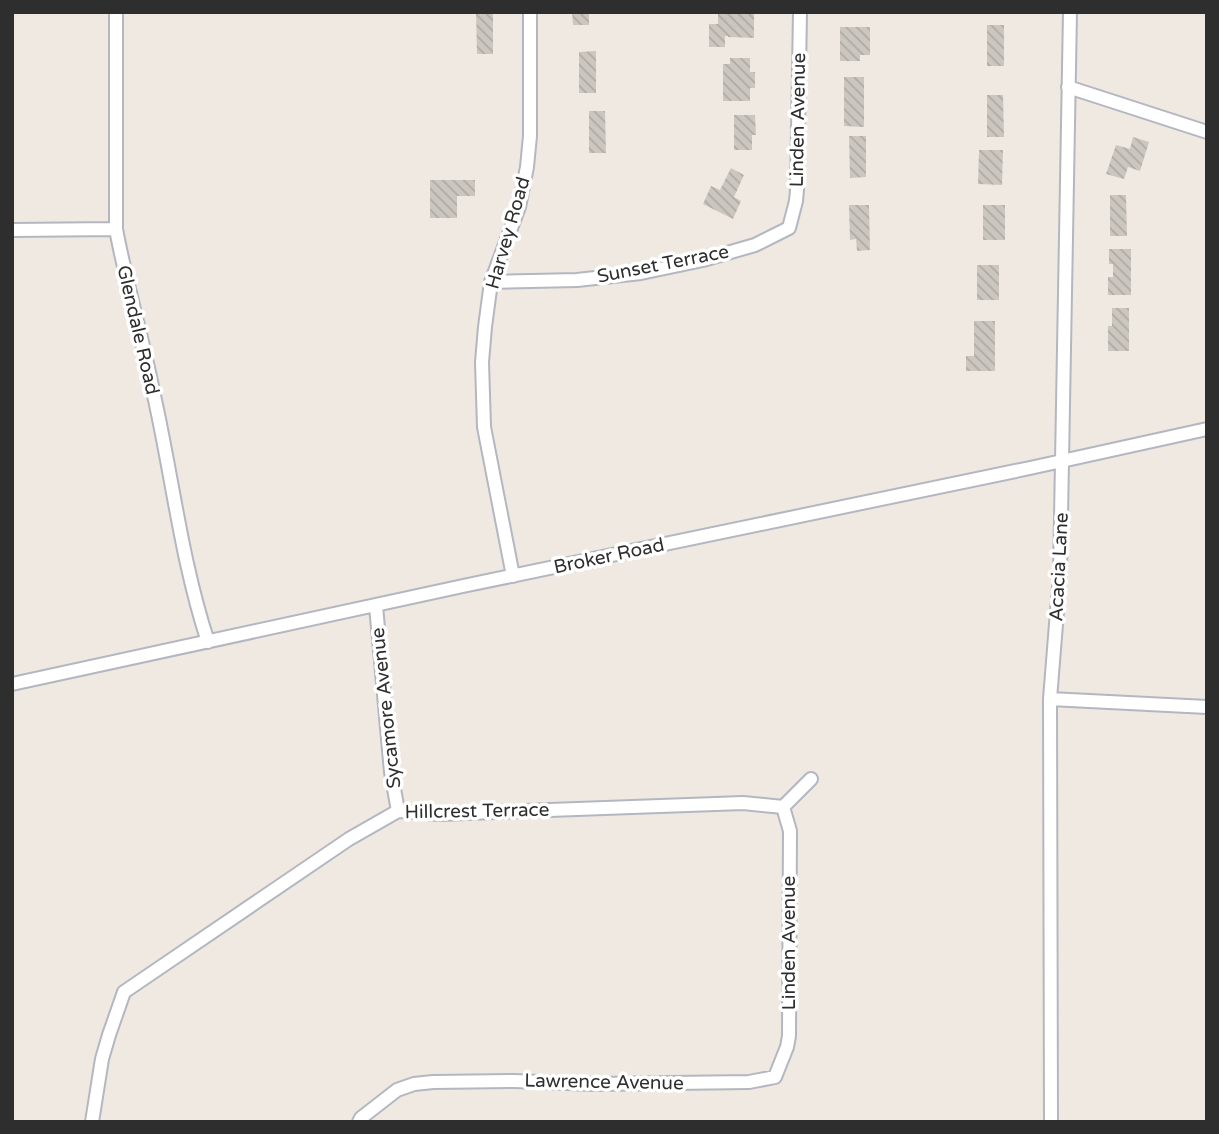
<svg xmlns="http://www.w3.org/2000/svg" width="1219" height="1134" viewBox="0 0 1219 1134" font-family="'Varela Round',sans-serif">
<style>
.building{fill:url(#building-back-hatch)}
.lines{fill:none;stroke-linecap:round;stroke-linejoin:round}
.minor-casing{stroke:#b4b7c1;stroke-width:16}
.minor{stroke:#fff;stroke-width:12}
.labels{text-anchor:middle;dominant-baseline:central;stroke-width:7;stroke-linejoin:round;paint-order:stroke}
.street-label{font-size:19px;fill:#2e2e2e;stroke:#fff}
</style>
<defs>
<pattern id="building-back-hatch" width="6" height="6" patternUnits="userSpaceOnUse" patternTransform="scale(1.75)"><rect width="6" height="6" fill="#cbc7bf"/><path d="M-1 5l2 2M0 0l6 6M5-1l2 2" fill="none" stroke="#afaba4"/></pattern>
</defs>
<rect width="100%" height="100%" fill="#efe9e1"/>
<path class="building" d="M476 12H493V54H477Z
M572 12H589V25H573Z
M718 12H754V38L728 37V36H725V47H709V24H718Z
M987 25H1004V66H987Z
M840 27H870V55H860V61H840Z
M596 51V93H579V52Z
M730 58H750V72H755V88H750V101H723V64H730Z
M844 77H864V127L844 126Z
M987 95H1003L1004 137H987Z
M589 111H605L606 153H589Z
M734 115H755L756 135H752V150H734Z
M849 136H866V177L850 178Z
M1133 137 1149 142 1140 171 1128 167 1124 179 1106 174 1116 145 1130 149Z
M979 150H1003L1002 185 978 184Z
M731 168 744 175 734 197 741 201 733 219 703 204 711 186 720 190Z
M430 180H475V196H457V218H430Z
M1110 195H1126L1127 236H1110Z
M849 205H869L870 250 857 251 856 239 850 240Z
M983 205H1005V240H983Z
M1109 249H1131V295H1108V277H1113V264H1109Z
M977 265H999V300H977Z
M1112 308H1129V351H1108V326H1112Z
M974 321H995V371H966V356H974Z"/>
<g class="lines">
<g class="minor-casing">
<path id="minor" d="M116 12V229C126 283 142 336 153 391 172 474 181 560 208 642
M1068 87 1207 132
M12 230 116 229
M491 282 577 280 641 273 703 260 755 245 789 228 796 201 797 190 800 12
M513 576 484 427 482 362 485 327 491 282 519 207 527 167 530 136V12
M376 606 391 772 398 811
M12 684 463 586 1030 468 1207 429
M1050 699 1207 707
M783 807 811 779
M92 1122 102 1059 109 1035 124 992 349 839 398 811 440 814 743 803 783 807
M359 1122 361 1118 397 1090 414 1084 433 1082 514 1081 594 1084 749 1082 775 1077 787 1047 789 1036 790 831 783 807
M1051 1122 1050 699 1060 574 1070 12"/>
</g>
<use href="#minor" class="minor"/>
</g>
<g class="labels">
<g class="street-label">
<text transform="translate(798 120) rotate(-89)">Linden Avenue</text>
<text transform="translate(508 233) rotate(-74)">Harvey Road</text>
<text transform="translate(663 264) rotate(-11)">Sunset Terrace</text>
<text transform="translate(138 330) rotate(77)">Glendale Road</text>
<text transform="translate(609 556) rotate(-12)">Broker Road</text>
<text transform="translate(1059 567) rotate(-87)">Acacia Lane</text>
<text transform="translate(386 708) rotate(-96)">Sycamore Avenue</text>
<text transform="translate(477 811) rotate(-1)">Hillcrest Terrace</text>
<text transform="translate(789 943) rotate(-90)">Linden Avenue</text>
<text transform="translate(604 1082) rotate(1)">Lawrence Avenue</text>
</g>
</g>
<rect width="1219" height="1134" fill="none" stroke="#2e2e2e" stroke-width="28"/>
</svg>
